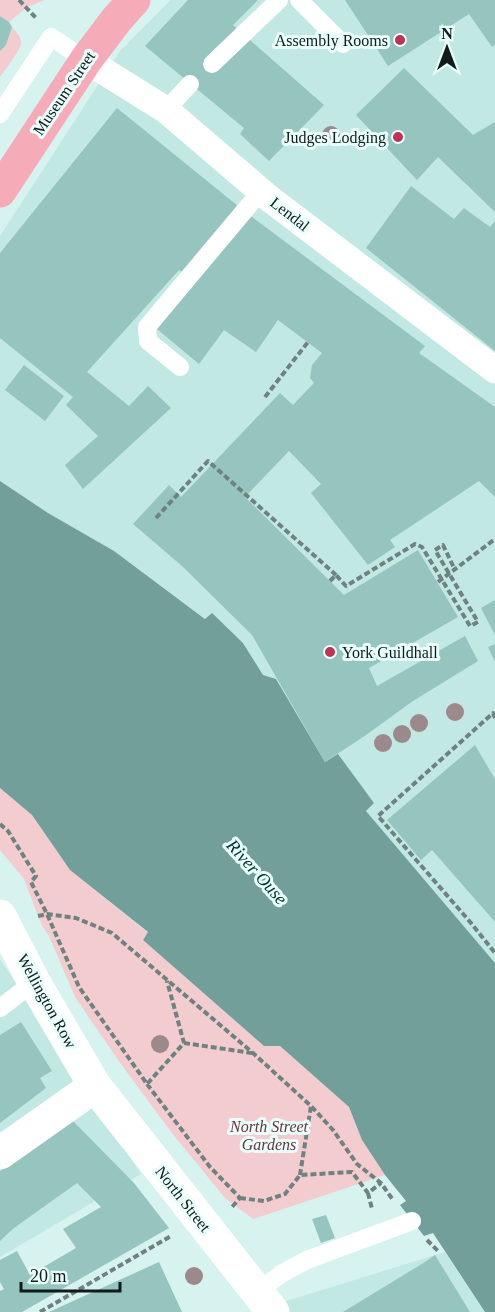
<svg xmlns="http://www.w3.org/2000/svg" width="495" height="1312" viewBox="0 0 495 1312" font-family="Georgia,serif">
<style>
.built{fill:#c1e8e2}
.green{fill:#f3cccf}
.water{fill:#739f9a}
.building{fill:#96c4be}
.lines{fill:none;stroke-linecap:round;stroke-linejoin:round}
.path{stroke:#6f8280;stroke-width:4;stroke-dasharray:6 3;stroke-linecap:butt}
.service{stroke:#fff;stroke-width:18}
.pedestrian{stroke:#fff;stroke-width:27}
.minor{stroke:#fff;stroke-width:33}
.primary{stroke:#f6acb8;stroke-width:33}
.tree{fill:#9b898c}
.poi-dot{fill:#c13254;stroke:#e8fffb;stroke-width:2}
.labels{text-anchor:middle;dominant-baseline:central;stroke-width:6;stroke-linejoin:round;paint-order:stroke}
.poi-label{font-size:16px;fill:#111b1a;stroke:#e8fffb;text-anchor:end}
.street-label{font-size:16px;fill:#111b1a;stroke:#e8fffb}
.park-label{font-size:16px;font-style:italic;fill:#6a333b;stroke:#e8fffb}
.water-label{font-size:18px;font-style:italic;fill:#05332f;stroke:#e8fffb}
</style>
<rect width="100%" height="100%" fill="#d6f3ef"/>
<path class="built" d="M171 0H495V963L366 811 374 803 338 755 325 762 276 679 263 675 243 643 212 614 206 619 114 551 48 513 0 481V236L120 51Z
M0 959 141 1174 0 1257Z
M445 1252 485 1312H251Z"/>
<path class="green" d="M0 0H45L27 7 9 22 0 16Z
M12 27C16 32 22 37 21 44 19 52 5 70 0 77V50L6 45Z
M0 788 32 815 70 870 148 933 143 940 264 1046H280L349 1107 362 1140 385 1175 253 1219 225 1198 171 1132 118 1060 75 997 49 936 43 927 38 916 24 879 0 850Z"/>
<path class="water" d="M0 481 48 513 114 551 205 619 212 613 243 643 263 675 276 679 325 762 338 754 374 803 366 811 495 963V1312H485L433 1233 424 1236 400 1205 406 1201 385 1175 362 1140 349 1107 280 1046H264L143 940 148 932 70 870 32 815 0 788Z"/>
<path class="building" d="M188 0H258L233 25 324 105 269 161 240 134 244 128 145 46Z
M345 0H495V45L492 47 469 14 388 66Z
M0 16 9 22 12 27 6 45 0 51Z
M404 68 473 135 495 122V212L438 157 417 180 356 115Z
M117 108 238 206 184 273 179 270 87 372 129 406 148 386 171 408 83 489 65 465 98 436 66 405 73 397 0 338V253Z
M411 186 454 219 464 208 490 227 495 221V351L366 248Z
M248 214 425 346 419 353 495 407V497L479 481 390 540 395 547 368 565 311 493 321 484 289 451 245 497 344 595 418 550 458 617 369 668 377 686 465 636 478 661 413 701 366 735 325 762 252 635 182 566 133 524 169 485 181 497 280 393 293 405 314 383 310 378 312 365 322 353 278 320 256 352 224 330 199 364 157 329Z
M24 365 64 396 45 421 5 390Z
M495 600V635L481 608Z
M495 644V662L488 647Z
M475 745 495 779V922L432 850 421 860 387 820Z
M21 1022 52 1071 40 1078 46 1088 0 1123V1035Z
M72 1120 134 1183 169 1228 22 1312H0V1291L4 1289 0 1282V1260L17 1251 30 1275 76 1248 63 1229 101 1207 77 1183 14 1228 0 1241V1171Z
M326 1215 335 1238 321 1243 312 1219Z
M435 1255 470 1312H343L425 1262Z
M159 1262 182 1312H49Z"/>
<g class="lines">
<path class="path" d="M19 0 36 18
M265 397 308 342
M156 518 208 461 336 575
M330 581 336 575 346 586 415 544 422 547 470 626 478 622 435 550 443 545 455 570
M438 582 495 539
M495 718 493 713 378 816 471 923 495 953
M0 824 8 831 36 876 31 882 47 914 79 987 147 1084 184 1043 167 981
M38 916 47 914 76 918 112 933 253 1053 311 1106 333 1130 357 1164 381 1183 393 1200
M184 1043 252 1053
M147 1084 210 1167 240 1198 232 1207
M300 1175 311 1106
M368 1193 372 1209
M240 1198 264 1201 285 1194 300 1175 352 1172 368 1193 381 1183
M427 1240 439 1252
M40 1312 171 1236"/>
<path class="service" d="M299 0 343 44
M212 64 279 0
M166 110 190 84
M0 114 51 37 86 60
M180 367 148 341 147 327 261 191
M0 1008 34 982
M257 1292 281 1274 307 1260 412 1221"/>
<path class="pedestrian" d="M86 60 166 110 270 199 495 370"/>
<path class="minor" d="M0 916 34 982 95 1086 273 1312
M0 1153 95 1086"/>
<path class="primary" d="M0 191 86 60 117 19 134 0"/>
</g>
<g class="tree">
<circle cx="331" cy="135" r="9"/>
<circle cx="455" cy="712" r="9"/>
<circle cx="419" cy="723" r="9"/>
<circle cx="402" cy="734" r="9"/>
<circle cx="383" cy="743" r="9"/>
<circle cx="160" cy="1044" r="9"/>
<circle cx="194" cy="1276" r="9"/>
</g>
<g class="poi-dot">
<circle cx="400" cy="40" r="6"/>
<circle cx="398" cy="137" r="6"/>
<circle cx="330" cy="652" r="6"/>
</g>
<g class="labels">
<g class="poi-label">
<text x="388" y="40">Assembly Rooms</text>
<text x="386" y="137">Judges Lodging</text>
<text x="342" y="652" text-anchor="start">York Guildhall</text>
</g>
<g class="street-label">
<text transform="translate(64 93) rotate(-56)">Museum Street</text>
<text transform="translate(290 214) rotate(38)">Lendal</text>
<text transform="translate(47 1001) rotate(61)">Wellington Row</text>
<text transform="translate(183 1199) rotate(52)">North Street</text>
</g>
<g class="park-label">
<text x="269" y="1126">North Street<tspan x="269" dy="18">Gardens</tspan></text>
</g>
<g class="water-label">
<text transform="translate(257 872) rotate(48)">River Ouse</text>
</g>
</g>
<g transform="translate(447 48)" stroke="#e8fffb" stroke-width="4.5" paint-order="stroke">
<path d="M0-4.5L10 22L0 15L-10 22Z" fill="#111b1a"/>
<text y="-9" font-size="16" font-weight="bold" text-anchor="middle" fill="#111b1a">N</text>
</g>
<path d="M21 1282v9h99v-9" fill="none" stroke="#111b1a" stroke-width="3"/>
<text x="30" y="1282" font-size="18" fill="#111b1a" stroke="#e8fffb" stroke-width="4.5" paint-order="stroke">20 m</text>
</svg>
